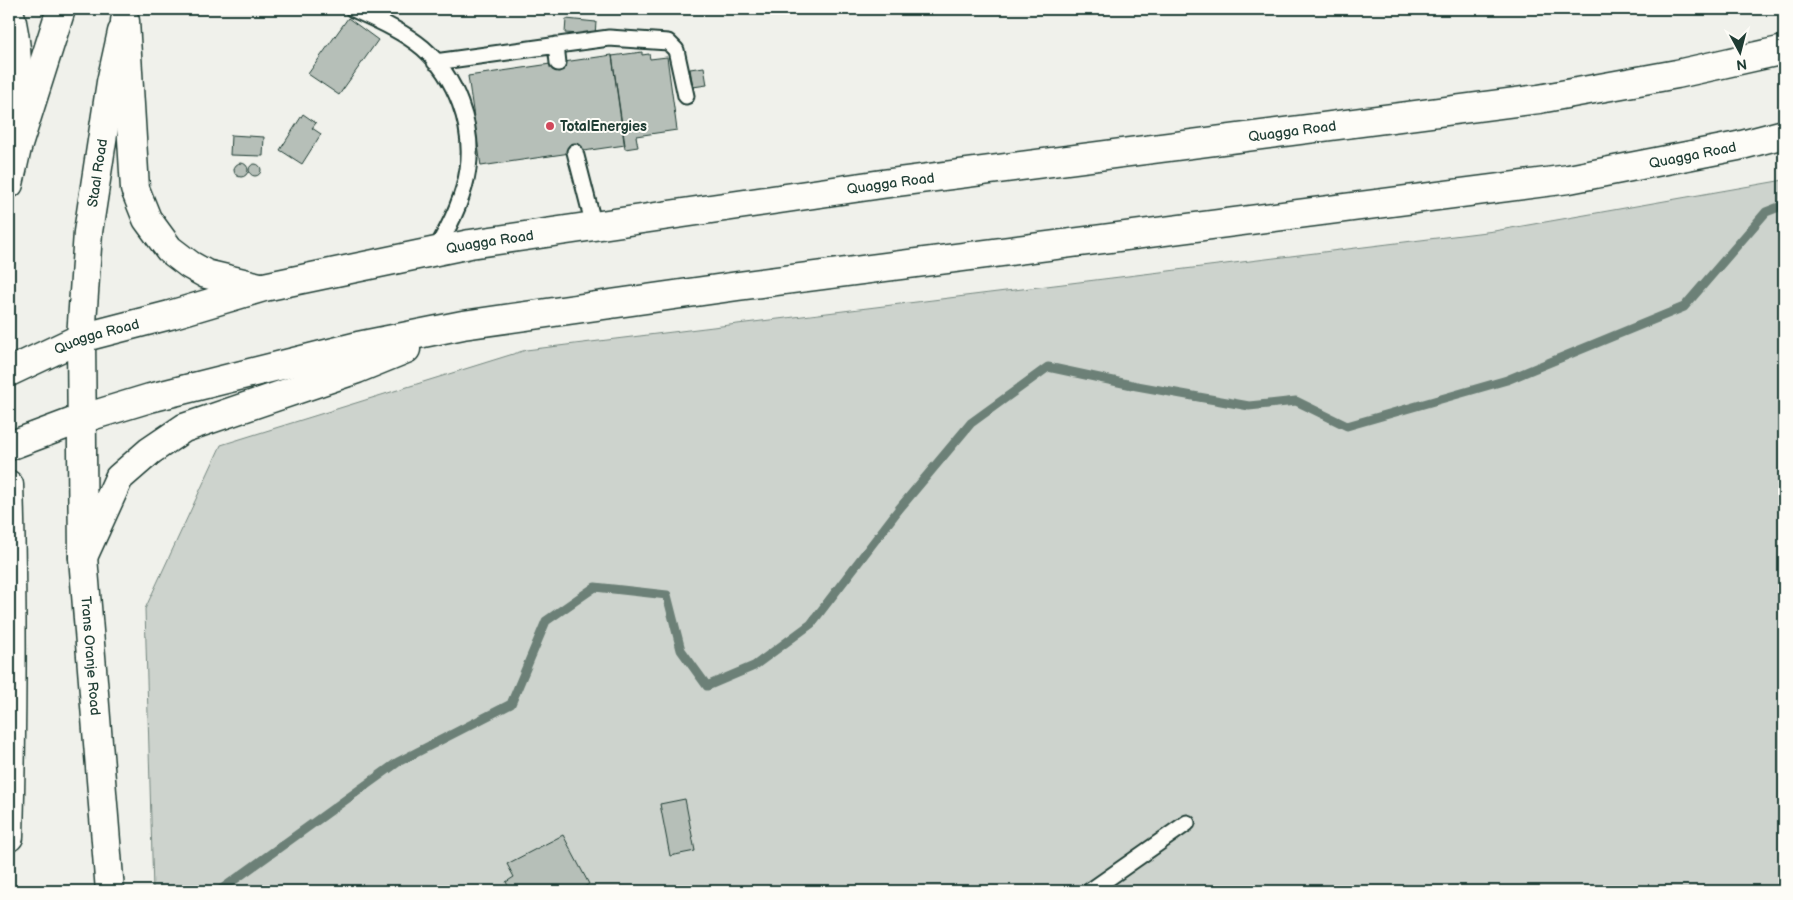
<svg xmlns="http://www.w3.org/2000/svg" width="1793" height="900" viewBox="0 0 1793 900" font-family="'Balsamiq Sans',sans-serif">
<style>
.green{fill:#cdd3cd;stroke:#768880}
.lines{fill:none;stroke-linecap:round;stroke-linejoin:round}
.stream{stroke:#6c8077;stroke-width:9}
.building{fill:#b6bfb8;stroke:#1f3d34}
.service-casing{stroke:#1f3d34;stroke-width:19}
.minor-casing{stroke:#1f3d34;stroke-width:31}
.secondary-casing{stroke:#1f3d34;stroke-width:31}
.primary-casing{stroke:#1f3d34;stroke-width:31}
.service{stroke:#fdfcf7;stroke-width:15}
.minor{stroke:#fdfcf7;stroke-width:28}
.secondary{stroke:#fdfcf7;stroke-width:28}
.primary{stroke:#fdfcf7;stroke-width:28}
.poi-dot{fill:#d1495b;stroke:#fdfcf7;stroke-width:2}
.labels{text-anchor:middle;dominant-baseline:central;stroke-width:4;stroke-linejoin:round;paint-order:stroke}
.poi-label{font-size:14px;font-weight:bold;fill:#1f3d34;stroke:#fdfcf7;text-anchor:start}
.street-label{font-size:14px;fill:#1f3d34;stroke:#fdfcf7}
</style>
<rect width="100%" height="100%" fill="#f0f1eb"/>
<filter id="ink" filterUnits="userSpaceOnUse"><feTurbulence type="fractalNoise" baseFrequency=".02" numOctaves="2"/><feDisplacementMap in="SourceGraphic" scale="10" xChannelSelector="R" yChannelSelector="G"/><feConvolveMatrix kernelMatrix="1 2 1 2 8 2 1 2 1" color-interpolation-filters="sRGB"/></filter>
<g filter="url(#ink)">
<path class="green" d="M1784 180V891H153L145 609 221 445 526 350 1494 231Z"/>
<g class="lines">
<path class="stream" d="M219 891 398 762 511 704 546 621 595 587 667 595 681 650 707 686 754 666 811 624 899 509 971 423 1048 367 1137 386 1249 406 1296 401 1347 426 1507 380 1684 307 1766 212 1784 205"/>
</g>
<path class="building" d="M348 18 378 40 339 95 308 74Z
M566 19 596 22 595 35 565 33Z
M642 52V55L649 54 650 59 667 57 677 130 636 136 638 147 625 149 612 56Z
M612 55 625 145 481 166 468 76Z
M704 67 707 85 693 87 690 69Z
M303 114 316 123 312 128 321 134 302 164 280 150Z
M231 135 264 137 263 156 230 155Z
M234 170a7 7 0 1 1 14 0a7 7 0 1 1-14 0Z
M249 170a6 6 0 1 1 12 0a6 6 0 1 1-12 0Z
M685 799 695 851 670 856 660 804Z
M563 835 589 884 577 891H511L506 882 514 877 507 864Z"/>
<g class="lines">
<g class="service-casing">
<path id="service" d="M353 9C377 20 403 31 423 48 456 77 474 126 468 169 464 198 450 226 435 251
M556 45 558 63
M435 62 609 38 668 42 676 50 686 96
M575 152 594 226
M1090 891 1187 823"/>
</g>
<g class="minor-casing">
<g id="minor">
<path d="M9 10C19 46 18 82 17 119"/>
<path d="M9 184 17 148 61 9"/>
<path id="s1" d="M81 338 88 232 111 82 122 32"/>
</g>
</g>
<g class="secondary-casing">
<g id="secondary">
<path id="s2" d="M81 338 83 557 110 891"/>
<path d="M9 485C13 602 12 719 9 837"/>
</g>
</g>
<g class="primary-casing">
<g id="primary">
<path d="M125 21 135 189 147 219 169 249 190 265 206 274 260 287"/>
<path id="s3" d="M9 372 81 338 170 315 264 287 470 244 882 184 1539 99 1677 74 1784 50"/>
<path id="s4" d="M9 446 81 419 150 398 358 346 463 325 738 286 1569 179 1738 146 1784 134"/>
<path d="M83 557 119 478 150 451 184 428 357 369 406 349"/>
</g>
</g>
<use href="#service" class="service"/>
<use href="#minor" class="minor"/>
<use href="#secondary" class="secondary"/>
<use href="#primary" class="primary"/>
</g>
</g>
<circle class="poi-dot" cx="550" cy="126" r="5"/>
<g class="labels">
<g class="poi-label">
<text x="560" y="126">TotalEnergies</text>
</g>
<g class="street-label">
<text stroke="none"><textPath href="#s3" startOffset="1310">Quagga Road</textPath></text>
<text stroke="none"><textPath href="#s4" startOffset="1712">Quagga Road</textPath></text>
<text stroke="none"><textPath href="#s1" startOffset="166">Staal Road</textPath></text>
<text stroke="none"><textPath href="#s3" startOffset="905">Quagga Road</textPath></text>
<text stroke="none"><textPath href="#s3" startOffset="500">Quagga Road</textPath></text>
<text stroke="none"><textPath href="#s3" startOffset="95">Quagga Road</textPath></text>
<text stroke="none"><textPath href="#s2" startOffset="318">Trans Oranje Road</textPath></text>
</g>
</g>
<rect width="1793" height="900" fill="none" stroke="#fdfcf7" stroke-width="30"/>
<rect x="15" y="15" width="1763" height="870" fill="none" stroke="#1f3d34" stroke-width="2" filter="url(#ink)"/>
<g transform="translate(1740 52) rotate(173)" stroke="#fdfcf7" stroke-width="4" paint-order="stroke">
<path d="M0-4L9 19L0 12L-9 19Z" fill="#1f3d34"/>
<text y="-8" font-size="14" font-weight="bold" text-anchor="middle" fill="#1f3d34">N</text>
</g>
</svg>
